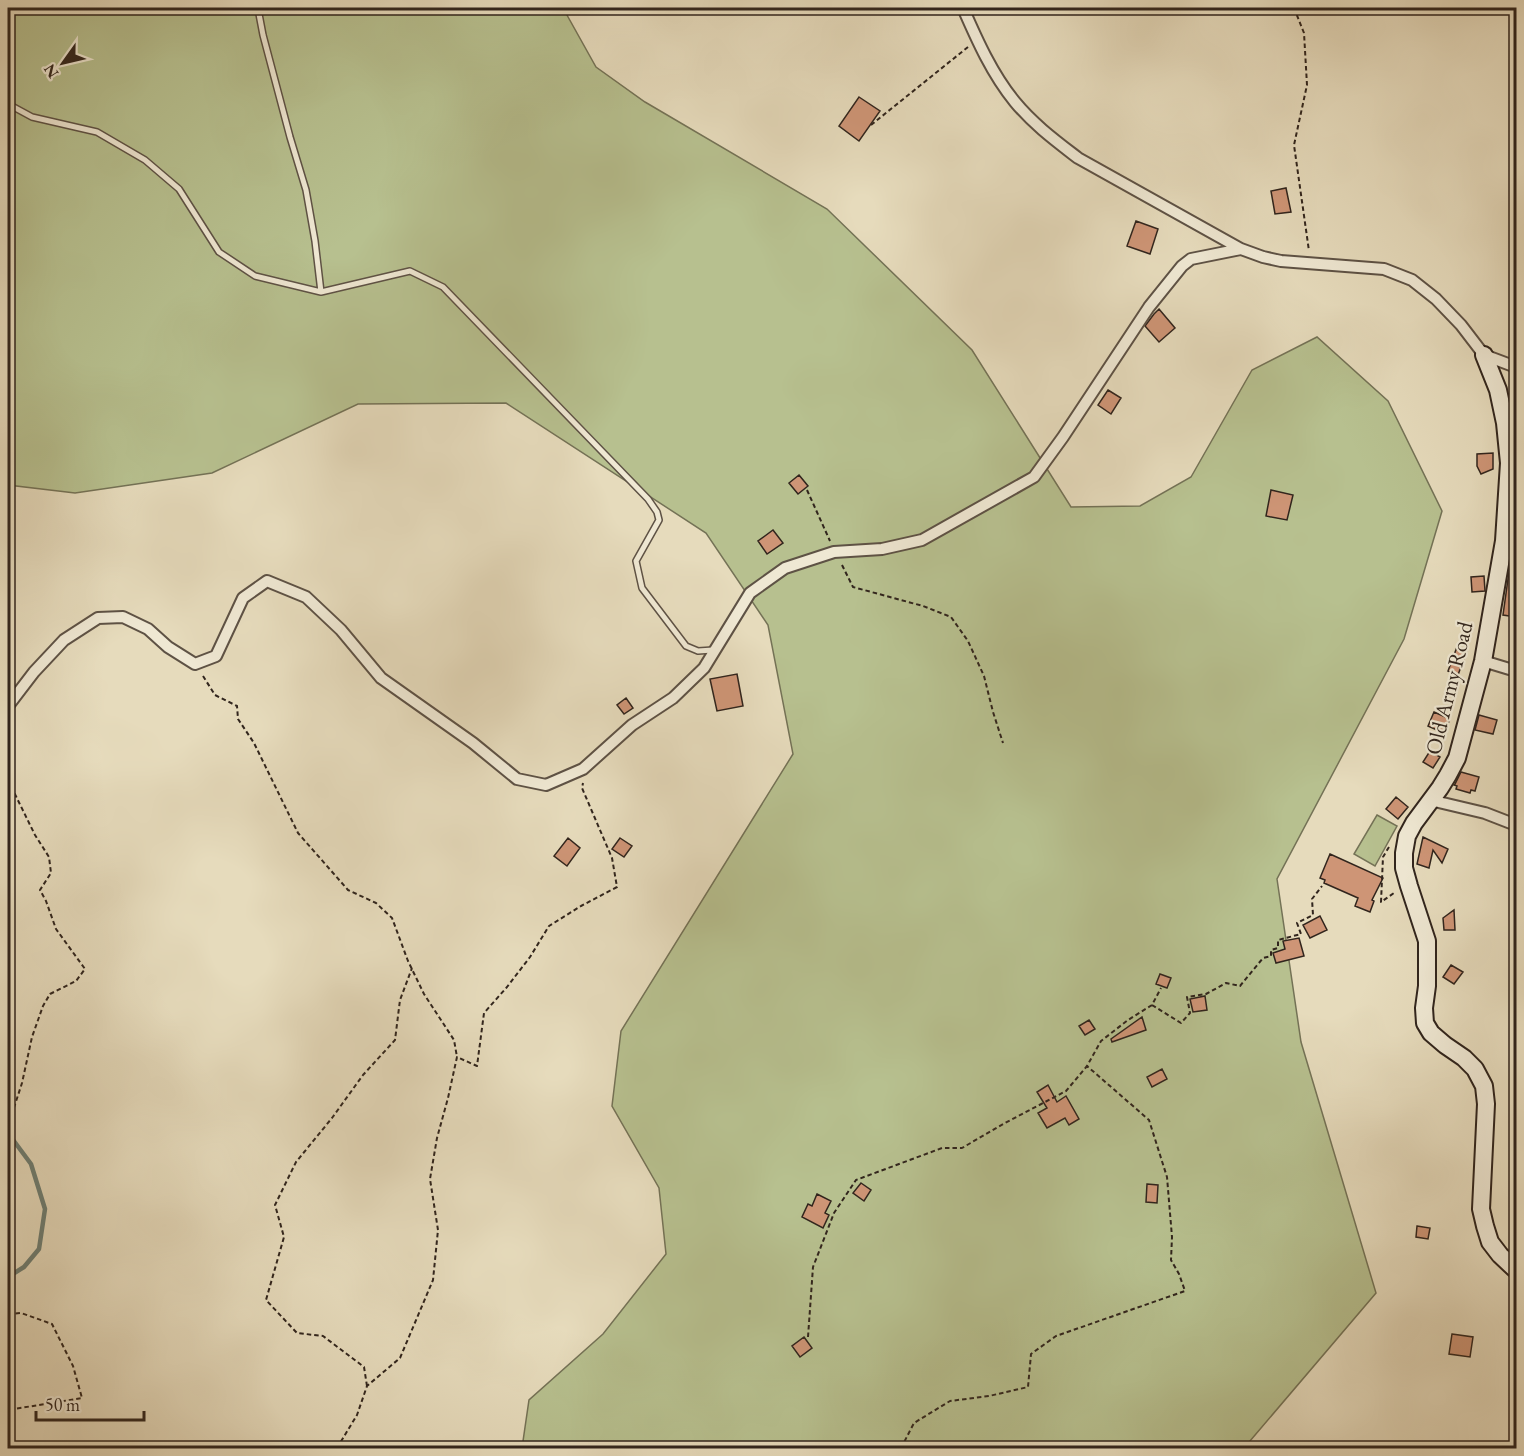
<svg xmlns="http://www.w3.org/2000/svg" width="1524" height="1456" viewBox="0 0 1524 1456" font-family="'EB Garamond',serif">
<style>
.green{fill:#b7c08f;stroke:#747256;stroke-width:1.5}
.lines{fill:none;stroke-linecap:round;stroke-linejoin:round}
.stream{stroke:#6e7f74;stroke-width:4.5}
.building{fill:#ce9576;stroke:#31251d;stroke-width:1.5}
.lane-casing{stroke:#5e5245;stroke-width:8}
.street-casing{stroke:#5e5245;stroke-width:14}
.secondary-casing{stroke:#31251d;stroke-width:20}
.path{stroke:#31251d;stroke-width:2;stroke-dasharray:4.5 3;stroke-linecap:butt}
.lane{stroke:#efe8d3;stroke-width:5}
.street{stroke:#efe8d3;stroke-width:10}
.secondary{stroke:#efe8d3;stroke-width:16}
.labels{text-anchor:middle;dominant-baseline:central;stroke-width:4.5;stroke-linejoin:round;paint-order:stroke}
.street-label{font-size:22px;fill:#31251d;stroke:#efe8d3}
</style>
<rect width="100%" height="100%" fill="#e6dbbc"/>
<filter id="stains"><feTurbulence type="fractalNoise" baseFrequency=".00333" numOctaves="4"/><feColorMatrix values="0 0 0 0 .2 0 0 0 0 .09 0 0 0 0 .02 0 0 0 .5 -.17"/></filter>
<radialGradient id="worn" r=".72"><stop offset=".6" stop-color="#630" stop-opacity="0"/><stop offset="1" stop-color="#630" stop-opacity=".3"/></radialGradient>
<path class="green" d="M8 8H563L596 67 645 102 827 209 972 350 1071 507 1140 506 1191 477 1252 370 1317 337 1388 401 1442 511 1404 639 1277 879 1301 1042 1376 1293 1244 1448H522L529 1400 603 1334 666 1254 659 1188 612 1106 621 1031 793 754 768 625 706 533 506 403 358 404 212 473 75 493 8 485Z
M1377 815 1397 826 1375 866 1354 854Z"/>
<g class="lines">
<path class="stream" d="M8 1133 31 1164 45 1209 39 1249 24 1267 8 1277"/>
</g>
<path class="building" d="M859 97 880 111 859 141 839 126Z
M1286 188 1291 212 1275 214 1271 191Z
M1136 221 1158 229 1150 254 1127 246Z
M1159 309 1175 328 1159 342 1145 326 1154 314Z
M1108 390 1121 398 1111 414 1098 405Z
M1493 453V469L1481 474 1477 466V454Z
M799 475 808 486 798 494 789 483Z
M1271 490 1293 495 1287 520 1266 516Z
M773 530 783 543 767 554 758 541Z
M1509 572H1516V617L1503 615Z
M1484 576 1485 591 1472 592 1471 577Z
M1457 647 1467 650 1458 675 1448 671Z
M737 674 743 706 717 711 710 679Z
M626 698 633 708 624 714 617 705Z
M1434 712 1450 719 1444 733 1428 726Z
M1479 715 1497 720 1493 734 1475 730Z
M1430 751 1440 757 1433 768 1423 762Z
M1461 772 1479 777 1475 791 1471 790 1470 793 1456 789 1457 786 1454 785 1455 784Z
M1396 797 1408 807 1398 819 1386 809Z
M1423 837 1448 849 1442 863 1433 850 1429 868 1417 864Z
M568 838 580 848 567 866 554 856Z
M620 838 632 846 624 857 612 849Z
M1330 854 1383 878 1372 900 1374 901 1370 912 1355 906 1358 898 1324 883 1325 880 1320 878Z
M1454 910 1455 930H1444L1443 918Z
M1320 916 1327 930 1310 938 1303 925Z
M1299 938 1304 956 1276 963 1273 953 1285 949 1283 941Z
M1451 965 1463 972 1454 984 1443 977Z
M1160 974 1171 978 1167 988 1156 984Z
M1205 996 1207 1010 1193 1012 1190 999Z
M1142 1017 1146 1030 1112 1042 1111 1039Z
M1089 1020 1095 1029 1085 1035 1079 1026Z
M1162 1069 1167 1079 1152 1087 1147 1077Z
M1048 1085 1057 1102 1066 1096 1079 1119 1069 1125 1065 1118 1047 1128 1038 1113 1047 1108 1037 1092Z
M861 1183 871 1190 864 1201 853 1193Z
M1147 1184 1158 1185 1157 1203 1146 1202Z
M817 1194 831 1201 825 1213 829 1215 823 1228 802 1217 808 1204 812 1206Z
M1417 1226 1430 1228 1428 1239 1416 1237Z
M1452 1334 1473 1337 1470 1357 1449 1354Z
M804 1337 812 1348 800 1357 792 1346Z"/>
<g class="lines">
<g class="lane-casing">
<path id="lane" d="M263 8 259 14 263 35 290 137 306 190 315 241 321 292
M8 104 32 117 97 132 145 160 179 189 219 252 255 276 321 292 410 271 443 287 648 499 657 512 659 520 636 561 642 588 686 646 698 651 713 650"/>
</g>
<g class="street-casing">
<path id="street" d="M963 8C977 40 992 74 1015 102 1033 124 1056 141 1078 158L1241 249 1263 257 1281 261 1384 269 1412 280 1436 299 1461 325 1484 355 1516 367
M1483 661 1516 671
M8 706 34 672 64 640 98 618 123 617 148 629 168 647 195 664 216 656 243 598 267 581 306 597 341 630 381 678 473 743 517 779 546 785 583 769 632 725 673 698 704 668 750 593 785 568 834 552 882 549 922 540 1034 477 1063 437 1149 307 1182 266 1191 259 1241 249
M1430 800 1485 813 1516 825"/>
</g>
<g class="secondary-casing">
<path id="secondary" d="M1484 355 1498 390 1505 423 1509 463 1504 541 1483 661 1457 758 1448 775 1440 788 1414 823 1407 836 1404 853V868L1409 886 1427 941V986L1424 1008 1425 1023 1431 1033 1445 1045 1464 1058 1475 1069 1484 1086 1486 1104 1481 1209 1485 1226 1490 1242 1500 1255 1516 1270"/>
</g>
<path class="path" d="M188 8 190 10 222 11 227 8
M237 8 249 15
M1294 8 1304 33 1307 85 1294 145 1309 251
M871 125 968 47
M807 490 830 541
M842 565 853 587 923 606 951 617 968 641 984 676 993 712 1003 743
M203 676 215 695 237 706 238 719 254 743 298 833 348 890 376 903 392 918 408 961 424 994 454 1040 457 1057
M8 780 35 835 49 857 51 873 40 890 46 901 56 929 85 969 76 981 50 994 43 1006 32 1037 22 1083 8 1126
M1389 847 1383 857 1381 902 1394 893
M1152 1005 1181 1023 1190 1013 1187 997 1206 994 1226 983 1240 986 1263 958 1271 956V950L1278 948V940L1301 934 1297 923 1313 915 1312 899 1322 886
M8 1314 21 1313 52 1324 73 1366 82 1398 8 1410
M808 1337 813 1267 834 1213 856 1180 942 1148H962L1005 1123 1066 1091 1087 1066 1101 1041 1128 1020 1152 1005 1161 988
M367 1386 364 1367 323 1336 297 1333 266 1300 284 1237 275 1205 296 1162 332 1118 363 1075 395 1040 400 1000 412 968
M337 1448 357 1415 367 1386 400 1358 433 1280 438 1230 430 1179 437 1138 448 1098 457 1057 477 1066 484 1013 507 987 530 957 549 926 581 906 617 887 612 858 582 788 583 783
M901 1448 914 1423 950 1401 989 1396 1028 1387 1031 1354 1056 1336 1185 1291 1179 1274 1171 1260 1172 1237 1167 1177 1149 1120 1087 1066"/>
<use href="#lane" class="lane"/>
<use href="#street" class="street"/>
<use href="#secondary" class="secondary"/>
</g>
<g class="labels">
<g class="street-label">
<text transform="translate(1449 688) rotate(-76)">Old Army Road</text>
</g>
</g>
<rect width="1524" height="1456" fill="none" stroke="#e6dbbc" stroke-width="30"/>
<rect x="9" y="9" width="1506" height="1438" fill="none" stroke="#31251d" stroke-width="3"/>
<rect x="15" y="15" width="1494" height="1426" fill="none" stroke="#31251d" stroke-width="1.5"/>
<g transform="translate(63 63) rotate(236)" stroke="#efe8d3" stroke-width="4.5" paint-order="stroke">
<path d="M0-4.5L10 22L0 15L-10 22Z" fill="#31251d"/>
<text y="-9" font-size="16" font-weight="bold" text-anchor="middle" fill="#31251d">N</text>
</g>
<path d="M36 1411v9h108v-9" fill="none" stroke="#31251d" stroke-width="3"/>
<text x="45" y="1411" font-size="18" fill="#31251d" stroke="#efe8d3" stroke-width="4.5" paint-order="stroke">50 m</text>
<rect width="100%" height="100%" filter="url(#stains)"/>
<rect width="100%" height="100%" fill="url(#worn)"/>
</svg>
